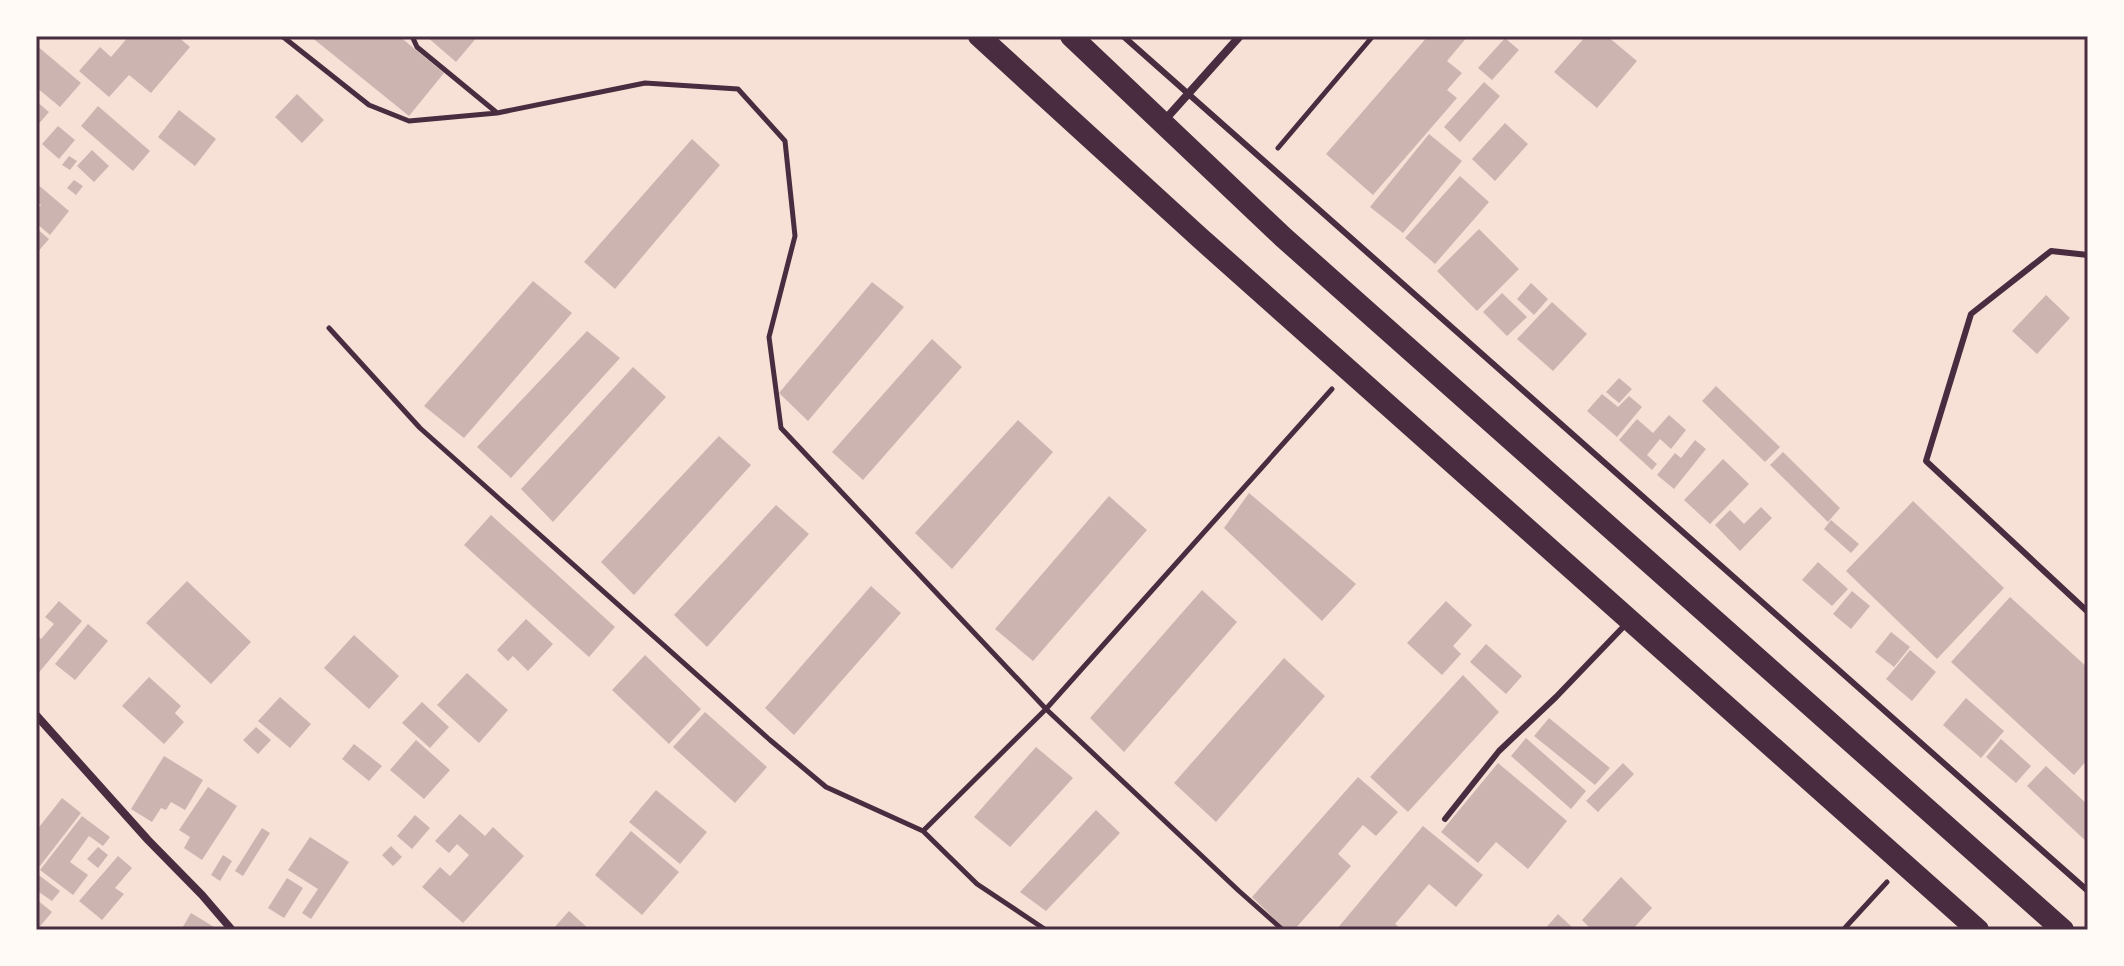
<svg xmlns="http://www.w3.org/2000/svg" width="2124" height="966" viewBox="0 0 2124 966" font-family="'Work Sans',sans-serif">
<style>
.building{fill:#ccb4b1}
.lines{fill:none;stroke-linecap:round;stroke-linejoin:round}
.path{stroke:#4a2c40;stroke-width:5}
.service{stroke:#4a2c40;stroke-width:6}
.minor{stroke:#4a2c40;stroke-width:8}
.trunk{stroke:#4a2c40;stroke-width:22}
.neatline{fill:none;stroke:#4a2c40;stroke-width:3}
</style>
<rect width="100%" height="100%" fill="#f7e1d7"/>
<path class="building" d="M129 36H177L190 47 151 93 129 75 109 97 79 71 100 47 111 57Z
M310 36H399L444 73 409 116Z
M426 36H478L456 62Z
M1428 36H1468L1447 61 1462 73 1447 90 1457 98 1373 195 1326 154Z
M1586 36H1607L1637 61 1597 108 1554 72Z
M1505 38 1519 50 1492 80 1478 68Z
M36 45 81 83 60 107 36 87Z
M1484 82 1500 96 1460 142 1444 127Z
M297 94 324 120 302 143 275 117Z
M36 101 49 112 36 127Z
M98 106 150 151 133 171 81 126Z
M179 110 216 139 195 166 158 137Z
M1505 123 1528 144 1495 181 1472 159Z
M58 126 75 140 59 159 42 144Z
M1429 134 1462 161 1403 233 1370 207Z
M692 139 720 165 615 289 584 262Z
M92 150 109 166 94 182 77 166Z
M69 156 77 161 70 170 62 165Z
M1460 176 1489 202 1435 264 1405 238Z
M74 180 83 186 76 195 67 188Z
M36 183 69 211 50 235 36 223V211L41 205 36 201Z
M36 228 49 239 36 254Z
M1479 229 1519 269 1477 311 1437 271Z
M533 281 572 313 464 438 424 406Z
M872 282 904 307 808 421 779 393Z
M1531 283 1548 299 1534 315 1517 299Z
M1502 293 1527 317 1507 336 1483 312Z
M2046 295 2070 318 2037 354 2012 331Z
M1552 302 1587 334 1553 371 1517 339Z
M587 331 620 358 511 478 477 447Z
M932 339 962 367 863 480 832 452Z
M633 367 666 397 553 522 521 489Z
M1619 378 1632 389 1619 403 1606 392Z
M1716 386 1780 447 1765 462 1702 401Z
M1602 394 1618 407 1629 396 1642 407 1617 437 1587 411Z
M1669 415 1686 430 1671 449 1660 439 1647 455 1657 464 1652 470 1619 440 1637 419 1653 433Z
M1018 420 1053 452 952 569 915 533Z
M719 436 751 465 634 595 601 562Z
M1695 440 1706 449 1674 489 1657 475 1675 453 1681 458Z
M1783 452 1840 508 1828 522 1770 465Z
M1723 459 1749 484 1710 524 1684 500Z
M1249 493 1356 584 1322 621 1224 528Z
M1109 496 1147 530 1033 661 995 629Z
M1913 501 2004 588 1937 659 1846 571Z
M776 505 809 534 707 647 674 615Z
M1761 507 1772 518 1740 551 1715 525 1730 510 1744 524Z
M491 515 615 627 589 657 464 545Z
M1831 520 1859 544 1851 553 1824 529Z
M1818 562 1848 589 1832 606 1802 580Z
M187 581 251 642 211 684 146 623Z
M871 586 901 613 794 735 765 708Z
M1202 590 1237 622 1124 752 1090 718Z
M1852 591 1870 606 1851 629 1833 614Z
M2010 597 2088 668V759L2074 775 1951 662Z
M59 601 82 621 36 676V634L41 639 54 624 45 617Z
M1446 601 1472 625 1453 646 1461 654 1442 675 1407 643Z
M526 619 553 644 528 671 513 656 508 661 497 650Z
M88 624 108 641 75 680 55 664Z
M1891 632 1910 647 1894 667 1875 652Z
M354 635 399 676 369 709 324 668Z
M1486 644 1522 676 1506 694 1470 662Z
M1910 650 1936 672 1912 701 1886 679Z
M645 655 701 709 669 744 612 690Z
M1284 658 1325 696 1216 822 1174 783Z
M467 673 508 710 479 743 437 705Z
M1463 675 1499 712 1408 812 1370 777Z
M149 677 181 706 175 713 184 722 164 744 122 706Z
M280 697 311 724 290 748 258 721Z
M1966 698 2004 731 1981 758 1943 725Z
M422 702 449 727 430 748 402 723Z
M705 712 767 767 735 803 673 747Z
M1549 718 1610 768 1595 785 1534 736Z
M256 727 271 740 258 754 243 740Z
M1526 738 1586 791 1571 809 1511 756Z
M2001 739 2031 766 2016 783 1986 757Z
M416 740 450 770 424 799 390 770Z
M354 744 382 766 369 781 342 759Z
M1036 747 1073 778 1010 847 974 817Z
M164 756 203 780 185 810 171 802 166 810 161 808 152 822 131 809Z
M1498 763 1567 821 1528 869 1496 842 1478 863 1441 832Z
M1623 763 1634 774 1598 812 1586 801Z
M2046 766 2088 805V843L2027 786Z
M1358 777 1398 812 1376 836 1363 825 1338 854 1351 866 1294 930H1286L1252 897Z
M208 787 237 806 202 860 184 848 190 837 179 830Z
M656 790 707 832 680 864 629 822Z
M62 798 81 813 40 866 36 863V831Z
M1096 810 1120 833 1046 911 1020 892Z
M460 814 485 836 493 827 524 856 463 923 422 887 440 867 450 876 469 855 457 844 449 853 435 841Z
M415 815 430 828 412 849 397 836Z
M82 816 110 837 103 846 89 836 70 862 88 875 73 895 40 870Z
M1423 826 1483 875 1456 907 1429 884 1395 924 1403 930H1336Z
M262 828 270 833 243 876 235 871Z
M631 831 679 872 642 915 595 875Z
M310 837 349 862 311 919 302 913 318 889 288 870Z
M391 846 402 857 393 866 382 855Z
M98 847 108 855 98 868 87 859Z
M223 855 232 861 220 881 211 875Z
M118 856 132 868 115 888 124 894 102 920 79 901Z
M36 873 60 891 52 901 36 890Z
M1621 877 1652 908 1632 930H1592L1582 920Z
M287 878 303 888 284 918 268 908Z
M36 899 52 912 37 930H36Z
M569 911 590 930H552Z
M191 913 219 930H181Z
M1558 914 1575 930H1544Z"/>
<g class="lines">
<path class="path" d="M282 36 369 105 409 121 497 113 645 83 738 89 785 141 795 236 769 337 781 428 1046 709 1239 891 1283 930
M412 36 417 47 496 112
M1278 148 1373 36
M329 328 420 428 770 740 826 787 923 831 977 884 1046 930
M923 831 1046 709 1332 389
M1843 930 1887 882"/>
<path class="service" d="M1123 36 2088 891
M2088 255 2051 251 1971 314 1926 461 2088 612
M1445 819 1499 751 1556 697 1627 623"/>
<path class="minor" d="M1163 122 1240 36
M36 715 148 840 202 895 232 930"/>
<path class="trunk" d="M979 36 1199 237 1978 930
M1071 36 1283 237 2063 930"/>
</g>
<rect width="2124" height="966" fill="none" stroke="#fffaf5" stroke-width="76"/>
<rect x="38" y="38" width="2048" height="890" class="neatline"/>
</svg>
